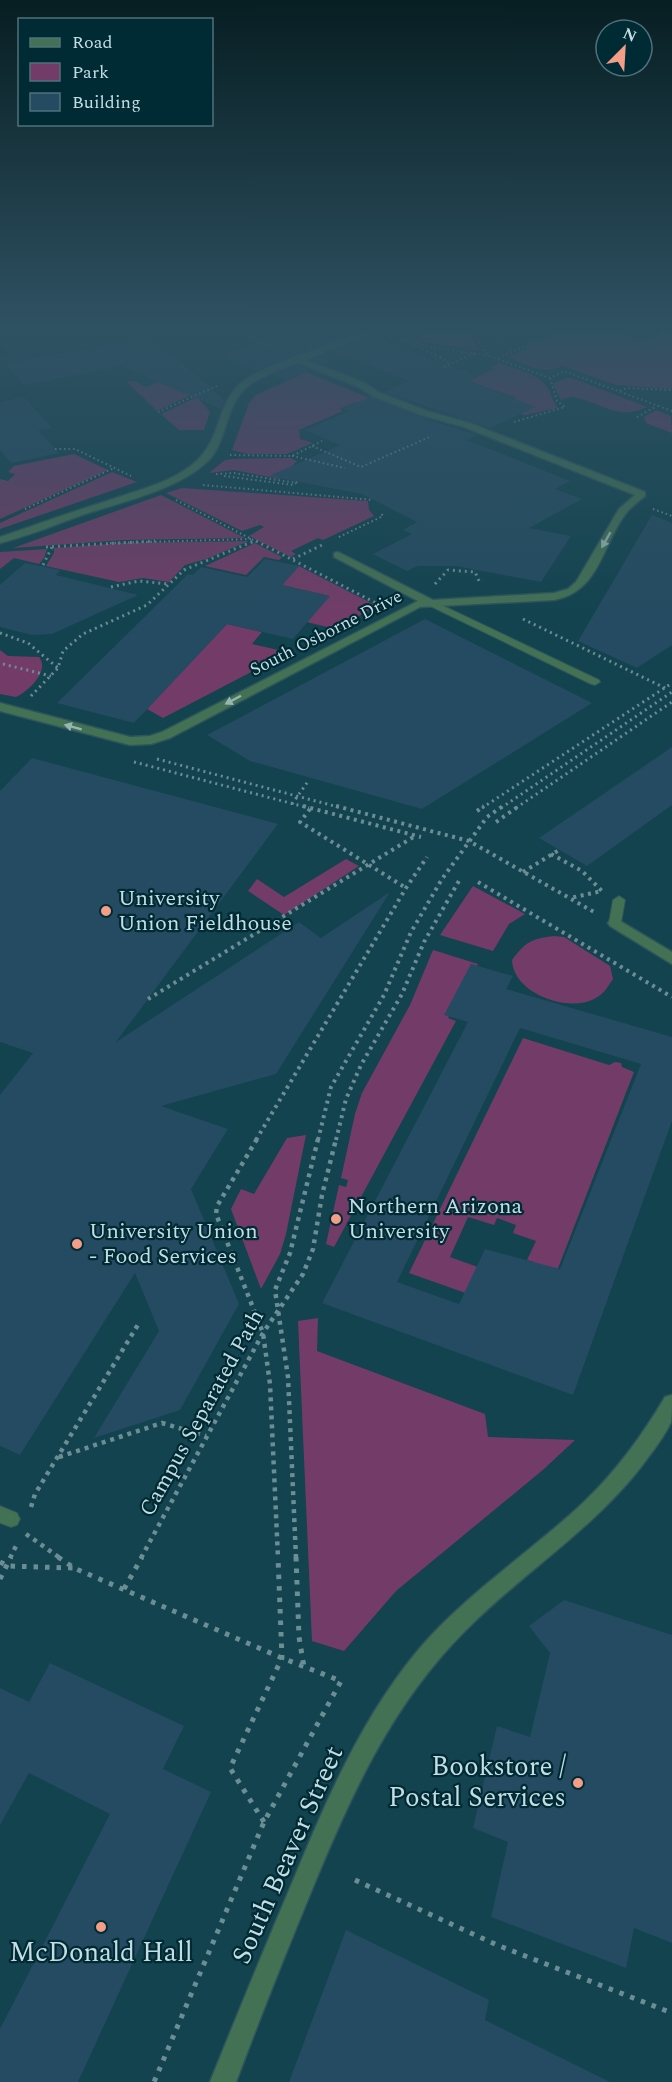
<svg xmlns="http://www.w3.org/2000/svg" width="672" height="2082" viewBox="0 0 672 2082" font-family="Spectral,serif">
<style>
.built{fill:#12434e}
.green{fill:#733c68}
.building{fill:#244b61;fill-rule:evenodd}
.lines{fill:none;stroke-linecap:round;stroke-linejoin:round}
.lane-casing{stroke:#2e545c;stroke-width:2}
.street-casing{stroke:#2e545c;stroke-width:3}
.path-far4{stroke:#6c8d94;stroke-width:2;stroke-dasharray:1.5 3;stroke-linecap:butt}
.path-far3{stroke:#6c8d94;stroke-width:3;stroke-dasharray:2 4;stroke-linecap:butt}
.path-far2{stroke:#6c8d94;stroke-width:4;stroke-dasharray:3 4.5;stroke-linecap:butt}
.path-far1{stroke:#6c8d94;stroke-width:4.5;stroke-dasharray:4 5;stroke-linecap:butt}
.path{stroke:#6c8d94;stroke-width:5;stroke-dasharray:4.5 7;stroke-linecap:butt}
.lane{fill:#437154;fill-rule:evenodd}
.street{fill:#437154;fill-rule:evenodd}
.oneway{fill:#96b7b1}
.poi-dot{fill:#f49e88;stroke:#012b34;stroke-width:2}
.labels{text-anchor:middle;dominant-baseline:central;stroke-width:4.5;stroke-linejoin:round;paint-order:stroke}
.far-street-label{font-size:18px;fill:#c3dde3;stroke:#012b34}
.poi-label{font-size:22px;fill:#c3dde3;stroke:#012b34;text-anchor:start}
.street-label{font-size:22px;fill:#c3dde3;stroke:#012b34}
.near-poi-label{font-size:27px;fill:#c3dde3;stroke:#012b34;text-anchor:end}
.near-street-label{font-size:27px;fill:#c3dde3;stroke:#012b34}
</style>
<rect width="100%" height="100%" fill="#0d363e"/>
<path class="built" d="M0 331H672V2082H0V357L8 355 0 338Z"/>
<path class="green" d="M440 331H469L480 351 417 341 419 337Z
M564 331H625L621 334 644 342 662 334 656 331H672V389L616 385 563 366C540 375 528 365 507 357Z
M499 363C514 369 538 373 547 387 552 394 552 401 558 408L525 415 497 407 516 398 469 381 494 369 490 367Z
M306 372 401 411 378 410 357 402 339 409 343 411 299 430 300 439 313 443 287 454H247L232 450 249 403 256 395Z
M566 378H572L647 407C618 421 602 403 574 397 570 396 565 399 561 400L553 384Z
M134 381 146 387 159 382 183 393 206 384 210 386 157 411 127 382Z
M197 397 210 412 204 430H179L161 414Z
M656 410 671 416 672 433 646 423 644 417Z
M74 454 108 470 0 519V479L8 481 15 474 8 472 14 466Z
M290 458 297 461 280 479 234 470 209 473 225 460 232 459Z
M112 472 137 482 0 529V523Z
M182 488 368 501 369 510 374 516 323 540 318 538 291 551 296 554 291 557 249 536 264 527 260 525 242 531 166 493Z
M161 495 245 538 125 540 13 548Z
M249 541 206 559 185 565 169 582 143 578 119 582 46 566 54 553V548L123 543Z
M255 543 282 557 279 560 264 557 246 575 205 566Z
M47 549 44 558 39 564 14 558 0 569V552Z
M299 566 377 606 335 629 307 622 329 596 282 585Z
M227 624 262 632 252 644 287 652 286 654 163 718 147 709Z
M0 650 8 656 39 657C50 671 29 691 16 697L0 694Z
M346 859 359 866 284 915 248 891 257 879 284 897Z
M473 886 525 914 509 924 493 951 440 935Z
M554 936 564 937 610 966 613 979C607 988 603 995 594 999 567 1013 513 993 512 960 526 942 530 939 554 936Z
M433 950 478 964 448 1018 456 1021 334 1247 326 1244 339 1185 346 1187 348 1180 341 1178 355 1114 362 1093 410 1005Z
M523 1038 609 1065 615 1062 621 1063 622 1067 634 1072 538 1320 534 1262 527 1260 536 1241 513 1233 516 1225 497 1218 494 1225 468 1217 450 1257 486 1270 474 1296 409 1273Z
M306 1135 286 1234 280 1254 261 1289 231 1209 241 1189 254 1194 287 1138Z
M318 1318 317 1351 485 1414 488 1437 575 1440 544 1469 396 1591 344 1651 312 1641 298 1321Z"/>
<path class="building" d="M286 331H360L258 370 220 357Z
M380 331H394L377 339 477 376 467 381 536 407 490 428 384 392 410 381 342 355 322 364 312 360Z
M151 336 225 401 221 409 122 366 24 385 6 364Z
M298 365 309 370 287 380 272 375Z
M24 397 52 428 38 430 59 453 11 463 0 450V402Z
M370 397 420 417 477 435 467 440 570 481 555 489 582 499 529 528 571 536 541 582 456 566H418L407 571 373 554 412 534 403 530 417 522 362 494 269 476 340 445 305 430 349 411 343 409Z
M652 515 672 523V645L637 668 578 641Z
M265 559 299 566 282 585 330 596 293 639 227 624 134 723 57 703 188 574 193 575 201 567 247 577Z
M25 563 60 570 56 575 138 595 52 634 32 635 0 627V585Z
M425 619 592 703 422 809 250 761 207 735Z
M672 747V805L587 866 539 838Z
M32 758 278 824 116 1042 299 922 321 938 390 892 276 1074 161 1106 228 1129 191 1189 239 1304 180 1410 94 1438 159 1331 135 1273 20 1455 0 1446V1095L33 1053 0 1042V791Z
M471 964 513 976 506 989 672 1037V1121L573 1395 322 1303 468 1022 444 1015ZM520 1028 641 1064 560 1269 485 1249 459 1304 397 1282Z
M564 1600 672 1635V1943L634 1928 626 1968 491 1917 508 1842 473 1828 497 1726 530 1737 550 1653 529 1626Z
M50 1663 184 1726 163 1769 211 1792 78 2082H0V2029L110 1814 29 1773 0 1825V1688L29 1702Z
M346 1930 489 2000 485 2020 610 2082H289Z"/>
<g class="lines">
<g class="lane-casing">
<path id="lane" d="M431 600 599 680 600 682 595 685 591 684 428 605V601Z
M619 896 625 900 621 923 615 927 609 923 613 900Z
M0 1506 17 1513 20 1519 17 1525 11 1527 0 1523Z"/>
</g>
<g class="street-casing">
<path id="street" d="M367 331H378L306 360 365 383 378 392 427 411 470 423 645 492V496C639 501 632 506 627 512 602 543 601 591 554 600L420 607 170 738 151 744 130 745 0 711V703L130 737 150 736 162 732 418 601 334 557V553L338 552 433 600 554 593 568 589 576 582 619 509 635 495 464 427 421 415 372 396 359 387 298 363C281 369 263 375 248 386 225 403 228 441 208 461 178 490 121 502 82 515 55 525 28 536 0 543V537C38 524 75 511 113 499 136 491 164 484 185 470 224 445 213 409 240 384 261 365 337 342 367 331Z
M615 918 672 952V964L610 926 608 923 610 920Z
M672 1395C672 1403 672 1414 671 1422 664 1438 651 1453 641 1467 591 1531 521 1574 465 1631 391 1705 350 1797 311 1892 285 1955 260 2018 236 2082H210C238 2013 266 1944 295 1876 328 1796 363 1716 419 1649 467 1593 531 1552 585 1501 617 1470 642 1436 665 1397Z"/>
</g>
<path class="path-far4" d="M434 331 403 340 440 357 434 359
M471 331 489 356 550 378 564 371 672 411
M490 331 513 352
M513 331 532 344
M241 334 274 347
M391 336 431 347 489 356
M440 357 450 364
M498 358 562 331
M444 367 475 353
M620 391 627 388 672 390
M158 412 217 386
M637 417 657 406
M514 422 565 407 557 401 550 378
M312 446 361 467 432 436
M55 449H75L131 476
M230 455 292 456 322 441
M292 456 345 468
M216 474 234 473 296 483 298 481
M224 476 293 485 296 483
M203 485 373 500
M176 500 259 543
M25 509 114 468
M653 509 672 516
M339 537 383 516 380 512
M110 543 251 539
M251 543 255 541"/>
<path class="path-far3" d="M256 541 378 604
M46 547 155 541
M293 559 322 545
M43 565 52 547
M435 584 448 570 475 572 479 581
M111 587 139 581 168 584
M523 619 665 688
M0 633 28 643 58 668
M3 664 51 676
M31 696 58 668 63 651 83 634 147 605 184 570 254 541
M157 759 342 808
M134 762 309 808
M292 804 309 780
M482 808 672 683
M501 808 672 692
M516 808 672 702"/>
<path class="path-far2" d="M303 806 421 837
M336 806 469 841 594 912
M310 809 300 822 406 888
M477 811 484 806
M496 822 519 806
M551 854 582 871 602 891 570 898
M523 872 559 850
M478 882 672 997
M148 999 415 836
M256 1140 406 888 427 857
M318 1140 331 1087 384 995 411 932 442 879 487 817 503 806
M336 1140 346 1099 361 1065 402 994 424 942 460 879"/>
<path class="path-far1" d="M257 1139 217 1206 216 1214 263 1333 270 1384 278 1558
M59 1457 162 1423 206 1436
M31 1507 35 1494 139 1323
M26 1534 60 1558
M10 1558 18 1542
M141 1558 263 1333 303 1274 313 1249 322 1195 336 1139
M296 1558 288 1377 275 1290 290 1253 318 1139"/>
<path class="path" d="M58 1557 74 1568 282 1658 341 1681 264 1822 154 2082
M296 1557 299 1637 304 1667
M0 1562 8 1566 73 1568
M0 1579 11 1557
M124 1589 142 1557
M264 1822 230 1768 282 1658 278 1557
M355 1880 497 1945 672 2013"/>
<use href="#lane" class="lane"/>
<use href="#street" class="street"/>
</g>
<defs><path id="oneway-solid" d="M-6-.8H1V-3.2L6.5 0L1 3.2V.8H-6Z" transform="scale(1.5)"/></defs>
<g class="oneway">
<use href="#oneway-solid" transform="translate(606 540) rotate(120)"/>
<use href="#oneway-solid" transform="translate(233 700) rotate(152)"/>
<use href="#oneway-solid" transform="translate(73 727) rotate(-165)"/>
</g>
<linearGradient id="sky" x2="0" y2="1"><stop stop-color="#071e22"/><stop offset="0.53" stop-color="#2f5263"/><stop offset="1" stop-color="#2f5263" stop-opacity="0"/></linearGradient>
<rect width="672" height="623" fill="url(#sky)"/>
<g class="poi-dot">
<circle cx="106" cy="911" r="6"/>
<circle cx="336" cy="1219" r="6"/>
<circle cx="77" cy="1244" r="6"/>
<circle cx="578" cy="1783" r="6"/>
<circle cx="101" cy="1927" r="6"/>
</g>
<g class="labels">
<g class="far-street-label">
<text transform="translate(326 633) rotate(-27)">South Osborne Drive</text>
</g>
<g class="poi-label">
<text x="118" y="898">University<tspan x="118" dy="25">Union Fieldhouse</tspan></text>
<text x="348" y="1206">Northern Arizona<tspan x="348" dy="25">University</tspan></text>
<text x="89" y="1231">University Union<tspan x="89" dy="25">- Food Services</tspan></text>
</g>
<g class="street-label">
<text transform="translate(202 1413) rotate(-61)">Campus Separated Path</text>
</g>
<g class="near-poi-label">
<text x="566" y="1767">Bookstore /<tspan x="566" dy="31">Postal Services</tspan></text>
<text x="101" y="1953" text-anchor="middle">McDonald Hall</text>
</g>
<g class="near-street-label">
<text transform="translate(288 1855) rotate(-66)">South Beaver Street</text>
</g>
</g>
<rect x="18" y="18" width="195" height="108" fill="#012b34" stroke="#4f727a" stroke-width="1.5"/>
<rect x="30" y="38" width="30" height="9" fill="#437154" stroke="#4f727a" stroke-width="1.5"/>
<text x="72" y="48" font-size="18" fill="#c3dde3">Road</text>
<rect x="30" y="63" width="30" height="18" fill="#733c68" stroke="#4f727a" stroke-width="1.5"/>
<text x="72" y="78" font-size="18" fill="#c3dde3">Park</text>
<rect x="30" y="93" width="30" height="18" fill="#244b61" stroke="#4f727a" stroke-width="1.5"/>
<text x="72" y="108" font-size="18" fill="#c3dde3">Building</text>
<g transform="translate(624 48) rotate(24)"><circle r="28" fill="#012b34" stroke="#4f727a" stroke-width="1.5"/>
<path d="M0-4.5L10 22L0 15L-10 22Z" fill="#f49e88"/>
<text y="-9" font-size="16" font-weight="bold" text-anchor="middle" fill="#c3dde3">N</text>
</g>
</svg>
